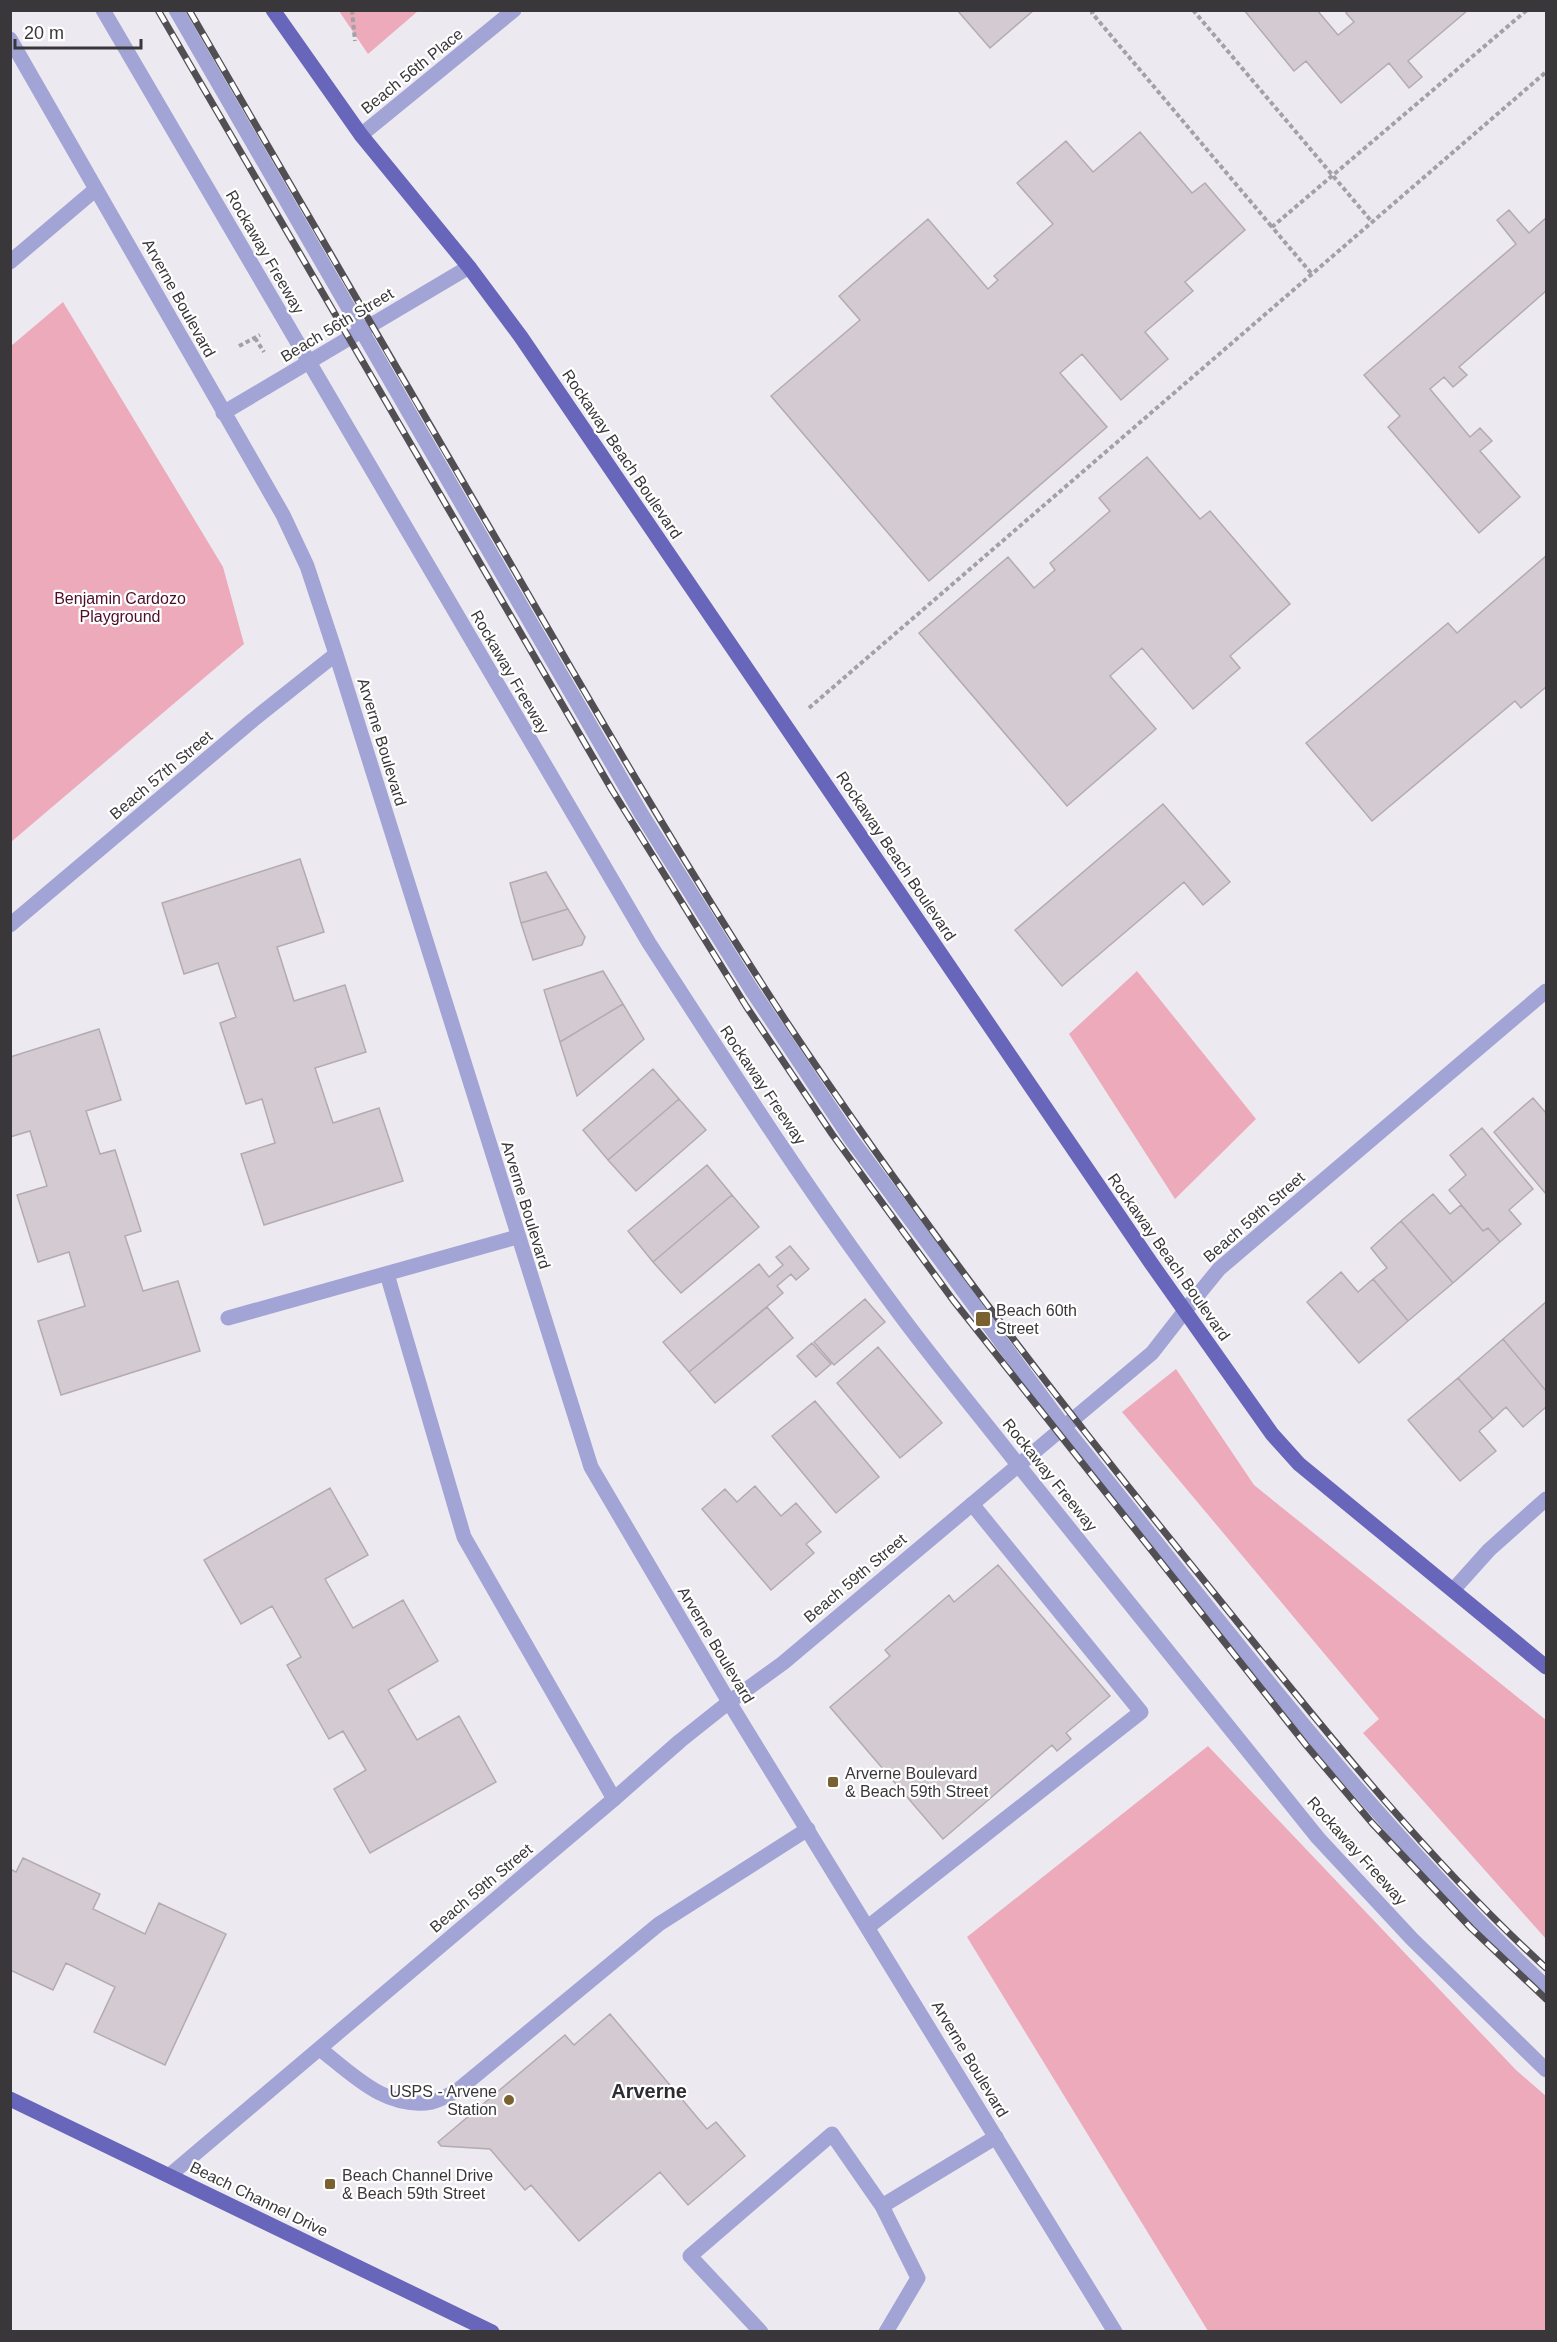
<svg xmlns="http://www.w3.org/2000/svg" width="1557" height="2342" viewBox="0 0 1557 2342" font-family="Arial,sans-serif">
<style>
.green{fill:#ecaabb}
.building{fill:#d3cbd1;stroke:#b4abb1;stroke-width:1.5}
.lines{fill:none;stroke-linecap:round;stroke-linejoin:round}
.path{stroke:#a3a0a6;stroke-width:4;stroke-dasharray:4.5 3;stroke-linecap:butt}
.service{stroke:#a1a4d4;stroke-width:15}
.pedestrian{stroke:#a1a4d4;stroke-width:15}
.minor{stroke:#a1a4d4;stroke-width:15}
.tertiary{stroke:#a1a4d4;stroke-width:15}
.primary{stroke:#6766bb;stroke-width:15}
.rail-casing{stroke:#514f53;stroke-width:7}
.rail{stroke:#fff;stroke-width:4.5;stroke-dasharray:14;stroke-linecap:butt}
.poi-dot{fill:#796132;stroke:#fff;stroke-width:2}
.labels{text-anchor:middle;dominant-baseline:central;stroke-width:4.5;stroke-linejoin:round;paint-order:stroke}
.street-label{font-size:16px;fill:#39373a;stroke:#fff}
.park-label{font-size:16px;fill:#4e0d27;stroke:#fff}
.poi-label{font-size:16px;fill:#39373a;stroke:#fff;text-anchor:start}
.quarter-label{font-size:20px;font-weight:bold;fill:#2e2b31;stroke:#fff}
</style>
<rect width="100%" height="100%" fill="#ede9f1"/>
<path class="green" d="M339 11H418L368 54Z
M63 302 223 567 244 644 11 842V346Z
M1137 971 1256 1119 1175 1199 1069 1034Z
M1176 1369 1254 1485 1546 1720V1939L1363 1733 1379 1719 1122 1412Z
M1208 1746 1516 2070 1546 2096V2331H1208L967 1937Z"/>
<path class="building" d="M957 10H1034L990 48Z
M1244 10H1317L1338 35 1354 22 1346 13 1349 10H1468L1408 61 1422 77 1409 88 1389 63 1341 103 1306 61 1294 71Z
M1140 132 1192 193 1205 183 1245 230 1185 282 1193 291 1145 332 1168 359 1121 400 1082 354 1060 373 1107 427 929 581 771 396 860 320 839 296 928 219 988 289 998 280 994 276 1053 224 1017 183 1066 141 1093 172Z
M1509 210 1529 233 1546 218V291L1459 367 1467 375 1453 387 1444 377 1430 389 1470 437 1480 428 1492 441 1480 451 1520 497 1479 533 1388 427 1400 416 1364 375 1516 244 1497 220Z
M1147 457 1200 519 1210 511 1290 604 1230 656 1240 668 1193 709 1142 648 1110 676 1156 729 1067 806 919 633 1008 557 1034 588 1055 570 1050 563 1110 511 1099 498Z
M1546 556V687L1521 708 1515 701 1372 821 1306 743 1448 623 1457 633Z
M1163 804 1230 882 1203 905 1184 882 1062 986 1015 930Z
M300 859 324 932 277 947 294 1001 345 985 366 1052 315 1068 333 1123 379 1108 403 1181 264 1225 241 1154 275 1143 262 1099 246 1104 220 1023 236 1017 218 963 184 974 162 903Z
M546 872 568 909 521 923 510 883Z
M568 909 585 937 582 945 533 960 521 923Z
M603 971 623 1004 560 1042 544 990Z
M623 1004 644 1039 577 1096 560 1042Z
M99 1029 121 1100 86 1111 100 1154 115 1150 141 1231 125 1236 143 1291 178 1281 200 1351 61 1395 38 1321 85 1306 69 1252 38 1262 17 1195 47 1186 30 1131 10 1137V1057Z
M653 1069 679 1099 608 1160 583 1130Z
M1533 1098 1546 1113V1194L1494 1132Z
M679 1099 706 1130 636 1191 608 1160Z
M1482 1128 1533 1189 1509 1210 1521 1224 1500 1242 1488 1228 1483 1231 1449 1190 1466 1175 1450 1155Z
M707 1165 732 1195 653 1262 628 1231Z
M1433 1194 1450 1214 1461 1205 1483 1231 1488 1228 1500 1242 1453 1283 1401 1221Z
M732 1195 759 1227 681 1293 653 1262Z
M1401 1221 1453 1283 1408 1321 1373 1279 1387 1268 1371 1248Z
M790 1246 809 1269 796 1280 791 1274 777 1286 783 1293 689 1372 663 1342 759 1264 769 1277 783 1265 776 1257Z
M1341 1272 1358 1292 1373 1279 1408 1321 1359 1363 1307 1302Z
M865 1299 885 1322 834 1365 814 1342Z
M1546 1302V1391L1503 1339Z
M767 1307 793 1338 715 1403 689 1372Z
M1503 1339 1546 1391V1407L1523 1427 1506 1407 1493 1419 1458 1378Z
M812 1343 831 1364 816 1377 797 1356Z
M878 1347 942 1423 900 1458 837 1383Z
M1458 1378 1493 1419 1479 1431 1496 1451 1460 1481 1408 1420Z
M815 1401 879 1477 836 1513 772 1436Z
M755 1486 781 1516 796 1503 821 1532 806 1544 814 1553 771 1590 702 1509 725 1489 737 1502Z
M330 1488 368 1555 325 1579 353 1628 403 1600 438 1661 388 1690 417 1740 459 1716 496 1782 370 1853 334 1789 366 1770 343 1731 329 1739 287 1665 301 1657 272 1606 241 1624 204 1560Z
M998 1565 1110 1696 1066 1733 1071 1739 1057 1751 1052 1745 943 1839 830 1707 890 1656 885 1650 949 1595 954 1602Z
M23 1858 100 1894 93 1909 145 1934 159 1903 226 1934 165 2065 94 2032 115 1987 66 1963 53 1990 10 1970V1869L16 1872Z
M610 2014 707 2129 716 2122 745 2156 688 2205 660 2172 579 2241 531 2185 525 2190 490 2149 441 2146 438 2142 565 2035 574 2045Z"/>
<g class="lines">
<path class="path" d="M352 10 355 41
M1094 10 1092 13 1272 227
M1193 10 1372 222
M1311 273 1272 227 1527 10
M255 338 264 352
M239 346 260 335
M809 708 1546 72"/>
<path class="service" d="M387 1274 464 1537 614 1799
M228 1318 517 1237
M868 1927 1141 1712 972 1504
M320 2049C353 2075 386 2110 432 2102 441 2100 450 2094 458 2090L659 1924 808 1829
M882 2206 996 2137
M761 2332 690 2256 832 2134 882 2206 918 2278 886 2332"/>
<path class="pedestrian" d="M1065 1428C1219 1619 1367 1819 1546 1987"/>
<path class="minor" d="M10 39 283 515 307 566 336 654 591 1467 729 1702 680 1741 614 1799 170 2175
M361 135 514 10
M10 262 96 189
M223 413 469 267
M10 925 253 720 336 654
M1184 1312 1219 1269 1546 991
M1019 1466 1318 1838 1412 1939 1546 2070
M1454 1589 1489 1550 1546 1499"/>
<path class="tertiary" d="M103 10 649 943C728 1065 806 1188 893 1305 933 1360 977 1412 1019 1466
M176 10 642 815 751 989 851 1139 1065 1428
M1115 2332 729 1702 783 1663 1152 1353 1184 1312"/>
<path class="primary" d="M273 10 361 135 469 267 521 337 1151 1263 1272 1434 1299 1464 1546 1667
M10 2099 492 2332"/>
<g class="rail-casing">
<path id="rail" d="M158 10 612 790 746 1006 832 1134 953 1300 1306 1745 1372 1823 1471 1928 1546 1999
M189 10C296 194 402 378 509 561 599 717 689 873 788 1024 914 1214 1053 1395 1197 1572 1308 1709 1416 1849 1546 1968"/>
</g>
<use href="#rail" class="rail"/>
</g>
<g class="poi-dot">
<rect x="975" y="1311" width="16" height="16" rx="3"/>
<rect x="827" y="1776" width="12" height="12" rx="3"/>
<circle cx="509" cy="2100" r="6"/>
<rect x="324" y="2178" width="12" height="12" rx="3"/>
</g>
<g class="labels">
<g class="street-label">
<text transform="translate(412 71) rotate(-39)">Beach 56th Place</text>
<text transform="translate(265 252) rotate(60)">Rockaway Freeway</text>
<text transform="translate(179 298) rotate(61)">Arverne Boulevard</text>
<text transform="translate(337 325) rotate(-31)">Beach 56th Street</text>
<text transform="translate(622 454) rotate(56)">Rockaway Beach Boulevard</text>
<text transform="translate(510 672) rotate(60)">Rockaway Freeway</text>
<text transform="translate(382 742) rotate(73)">Arverne Boulevard</text>
<text transform="translate(161 775) rotate(-40)">Beach 57th Street</text>
<text transform="translate(896 856) rotate(56)">Rockaway Beach Boulevard</text>
<text transform="translate(763 1085) rotate(56)">Rockaway Freeway</text>
<text transform="translate(526 1205) rotate(73)">Arverne Boulevard</text>
<text transform="translate(1254 1217) rotate(-41)">Beach 59th Street</text>
<text transform="translate(1169 1257) rotate(55)">Rockaway Beach Boulevard</text>
<text transform="translate(1050 1475) rotate(51)">Rockaway Freeway</text>
<text transform="translate(855 1578) rotate(-40)">Beach 59th Street</text>
<text transform="translate(716 1645) rotate(59)">Arverne Boulevard</text>
<text transform="translate(1357 1851) rotate(48)">Rockaway Freeway</text>
<text transform="translate(481 1888) rotate(-40)">Beach 59th Street</text>
<text transform="translate(970 2059) rotate(59)">Arverne Boulevard</text>
<text transform="translate(259 2199) rotate(26)">Beach Channel Drive</text>
</g>
<g class="park-label">
<text x="120" y="598">Benjamin Cardozo<tspan x="120" dy="18">Playground</tspan></text>
</g>
<g class="poi-label">
<text x="996" y="1310">Beach 60th<tspan x="996" dy="18">Street</tspan></text>
<text x="845" y="1773">Arverne Boulevard<tspan x="845" dy="18">&amp; Beach 59th Street</tspan></text>
<text x="497" y="2091" text-anchor="end">USPS - Arvene<tspan x="497" dy="18">Station</tspan></text>
<text x="342" y="2175">Beach Channel Drive<tspan x="342" dy="18">&amp; Beach 59th Street</tspan></text>
</g>
<g class="quarter-label">
<text x="649" y="2091">Arverne</text>
</g>
</g>
<rect width="1557" height="2342" fill="none" stroke="#39373a" stroke-width="24"/>
<path d="M15 39v9h126v-9" fill="none" stroke="#39373a" stroke-width="3"/>
<text x="24" y="39" font-size="18" fill="#39373a" stroke="#ffffff" stroke-width="4.5" paint-order="stroke">20 m</text>
</svg>
